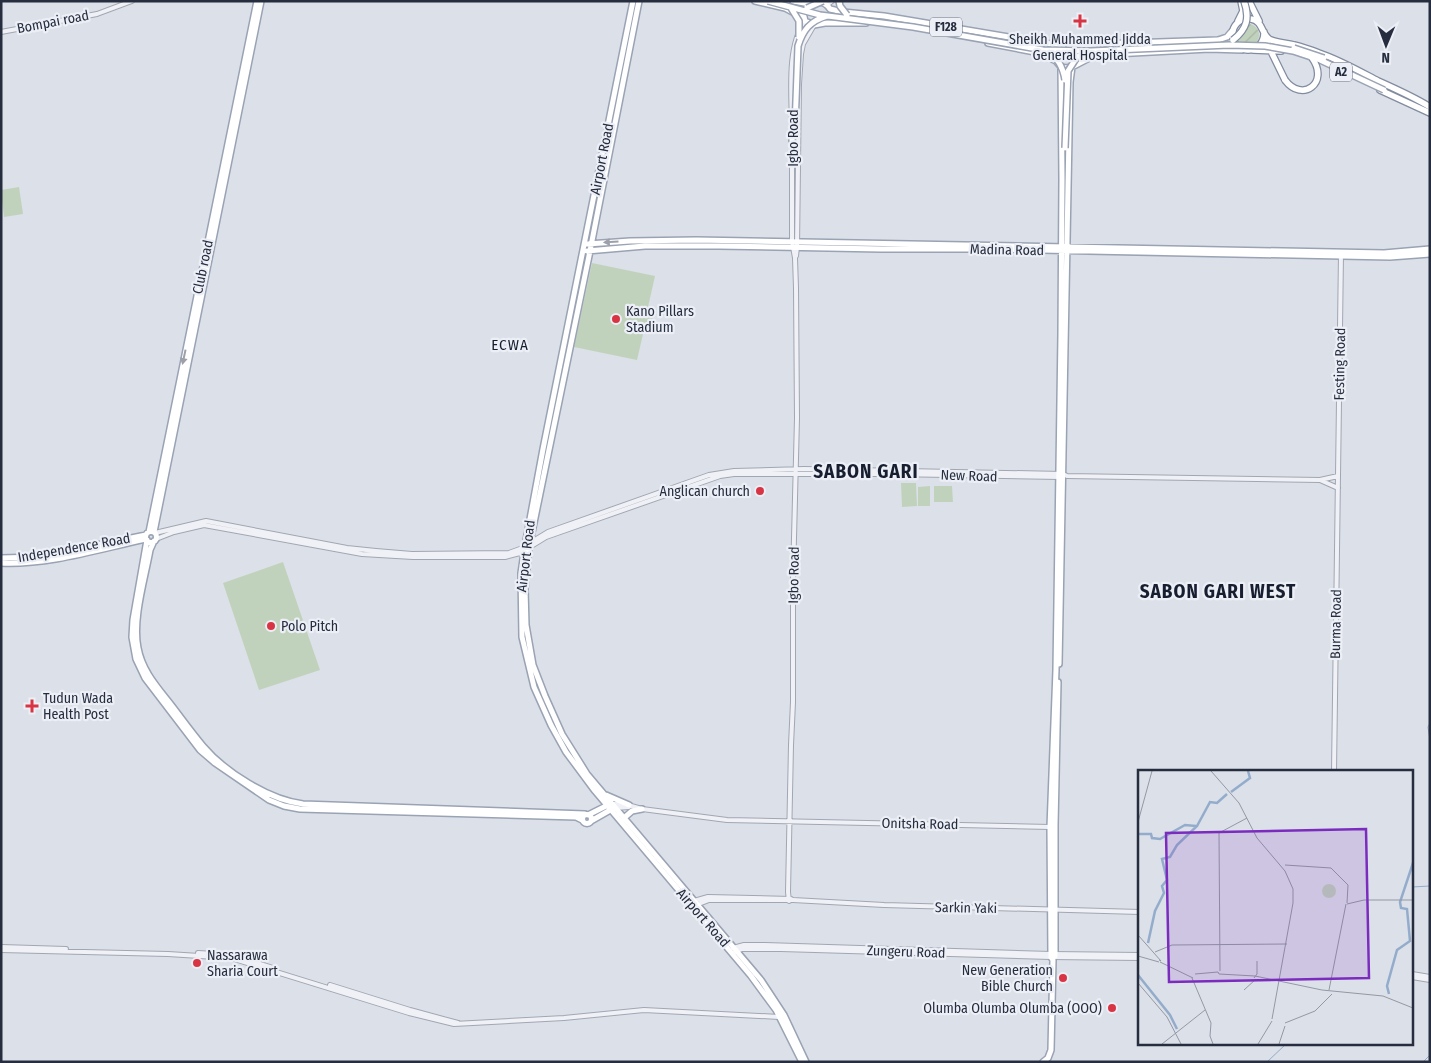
<svg xmlns="http://www.w3.org/2000/svg" width="1431" height="1063" viewBox="0 0 1431 1063" font-family="'Fira Sans Condensed',sans-serif">
<style>
.garden{fill:url(#garden-furrows)}
.pitch{fill:#c1d2bc}
.lines{fill:none;stroke-linecap:round;stroke-linejoin:round}
.stream{stroke:#93accc;stroke-width:1}
.minor-casing{stroke:#a1a7b2;stroke-width:6}
.major-casing{stroke:#9aa3b4;stroke-width:8}
.highway-casing{stroke:#828ca0;stroke-width:8}
.minor{stroke:#eff1f6;stroke-width:4}
.major{stroke:#fff;stroke-width:5}
.highway{stroke:#fff;stroke-width:5.5}
.major-bridge-casing{stroke:#9aa3b4;stroke-width:8;stroke-linecap:butt}
.highway-bridge-casing{stroke:#828ca0;stroke-width:8;stroke-linecap:butt}
.major-bridge{stroke:#fff;stroke-width:5}
.highway-bridge{stroke:#fff;stroke-width:5.5}
.oneway{fill:#9da0a9}
.poi-dot{fill:#d93444;stroke:#eceff5;stroke-width:2}
.labels{text-anchor:middle;dominant-baseline:central;stroke-width:4.5;stroke-linejoin:round;paint-order:stroke}
.shield{fill:#eceff5;stroke:#616776;stroke-width:1}
.shield-label{font-size:12px;font-weight:bold;fill:#252d3f}
.street-label{font-size:14px;fill:#252d3f;stroke:#eceff5}
.poi-label{font-size:14px;fill:#252d3f;stroke:#eceff5;text-anchor:start}
.neighbourhood-label{font-size:15px;letter-spacing:1px;fill:#171e30;stroke:#eceff5}
.district-label{font-size:19px;font-weight:bold;letter-spacing:1px;fill:#171e30;stroke:#eceff5}
.inset-river{fill:none;stroke:#93accc;stroke-width:2.5}
.inset-road{fill:none;stroke:#9398a4;stroke-width:1}
.view{fill:#7b2cbf;fill-opacity:0.15;stroke:#7b2cbf;stroke-width:2.5}
.inset-edge{fill:none;stroke:#252d3f;stroke-width:2.5}
</style>
<defs>
<pattern id="garden-furrows" width="10" height="10" patternUnits="userSpaceOnUse" patternTransform="scale(1.25)"><rect width="10" height="10" fill="#c1d2bc"/><path d="M-1 1l2-2M0 10L10 0M9 11l2-2" fill="none" stroke="#a6b5a3"/></pattern>
</defs>
<rect width="100%" height="100%" fill="#dce0e8"/>
<path class="garden" d="M1237 35a11 11 0 1 1 22 0a11 11 0 1 1-22 0Z"/>
<path class="pitch" d="M19 187 23 214 4 217 1 190Z
M592 263 655 276 648 307 654 309 650 331 644 330 637 360 574 347Z
M901 483H916L917 506 902 507Z
M930 486V506H918V487Z
M934 486H952L953 502H934Z
M283 562 320 670 259 690 223 583Z"/>
<g class="lines">
<path class="stream" d="M1430 723 1428 727 1430 740
M1412 887 1430 886
M1267 1062 1286 1044
M1423 1062 1430 1055"/>
<g class="minor-casing">
<path id="minor" d="M827 5 832 1
M1 32 97 14 132 1
M792 128C792 97 786 47 805 21
M796 256 797 247 799 84 801 54 803 44 814 25
M1320 480 1338 488
M155 533 206 521 347 548 376 551 412 554 509 553 520 549 548 532 709 475 734 471 804 469 1063 474 1067 476 1320 480 1338 476
M156 539 174 532 204 525 362 554 413 557H505L520 553 546 537 720 476 734 474H892L1061 477
M1334 772 1341 254
M612 804H624L642 809 727 820 1050 827
M615 808 629 807
M694 901 708 897 791 899
M789 901 788 892 791 745 793 702V578L797 418 796 288 795 258 792 241V138
M696 905 709 900H793L884 905 1140 912
M1 947 66 949
M733 948 744 945H765L1051 954 1140 955
M1 950 168 954 231 958 409 1013 454 1024 564 1018 644 1010 779 1017
M735 952 742 949H781L1051 957 1140 958
M198 953 232 955 273 968
M1412 974 1430 977
M1412 977 1430 980
M330 985 410 1010 458 1023"/>
</g>
<g class="major-casing">
<path id="major" d="M633 1 543 449 525 546 521 573 522 637 534 687 551 725 566 752 595 791 751 976 776 1010 802 1062
M639 1 590 251 529 547 525 589 526 625 533 665 545 696 562 734 587 774 761 980 784 1015 806 1062
M755 1 785 8 804 18
M793 1 810 4
M866 23H825L814 25 805 21 803 12 810 4C818 1 825 1 830 9L843 12 884 16 1063 46
M988 43 1040 53 1056 61 1061 67 1066 68 1072 67 1095 55 1209 49 1242 50
M1069 45 1218 40 1227 37 1233 30
M792 140 794 127
M588 244 630 241 696 240 1384 253 1430 249
M587 251 645 246H719L881 249H988L1390 257 1430 254
M145.5 537a5.5 5.5 0 1 1 11 0a5.5 5.5 0 1 1-11 0Z
M149 532 257 1
M154 532 261 1
M147 540 133 620 132 637 136 659 145 678 200 750 215 763 269 800 284 806 300 809 576 817 582 820
M154 541 150 550C145 578 132 620 138 648 142 671 158 688 172 706 182 719 192 733 203 746 225 772 269 800 303 804L585 814
M1 558 38 557 146 535
M1 563C50 565 99 549 146 539
M1059 664 1070 82 1072 67
M606 795 629 805
M582.5 819a4.5 4.5 0 1 1 9 0a4.5 4.5 0 1 1-9 0Z
M588 815 608 805
M624 818 632 811 642 809
M591 821 612 809
M1055 956V825L1058 682
M1043 1062 1048 1058 1051 1050 1053 960 1051 957 1050 827 1056 670 1061 334 1062 179 1061 67"/>
</g>
<g class="highway-casing">
<path id="highway" d="M1249 1 1259 21
M1238 21 1243 11 1241 1
M1264 32C1265 53 1236 57 1233 37 1231 26 1240 17 1251 19 1264 21 1261 36 1271 40 1278 43 1287 43 1294 45 1302 47 1311 50 1319 53 1340 60 1359 71 1378 81 1396 89 1414 97 1430 107
M1264 37 1285 80
M1253 50 1281 51
M1380 90 1430 113"/>
</g>
<use href="#minor" class="minor"/>
<use href="#major" class="major"/>
<use href="#highway" class="highway"/>
<g class="major-bridge-casing">
<path id="major-bridge" d="M768 1 820 15 913 27 1043 50 1091 51 1229 45 1265 46 1293 51 1320 60 1384 90
M839 1 840 6 847 15
M791 8 799 21V37
M807 8 823 1
M1294 48 1324 58
M1046 51C1058 57 1063 67 1065 80
M795 127 798 46C803 30 810 21 827 16
M1065 148 1068 71 1077 57 1088 52"/>
</g>
<g class="highway-bridge-casing">
<path id="highway-bridge" d="M1233 40C1247 29 1250 18 1244 1
M1285 80C1302 103 1330 83 1312 58"/>
</g>
<use href="#major-bridge" class="major-bridge"/>
<use href="#highway-bridge" class="highway-bridge"/>
</g>
<defs><path id="oneway-solid" d="M-6-.8H1V-3.2L6.5 0L1 3.2V.8H-6Z" transform="scale(1.25)"/></defs>
<g class="oneway">
<use href="#oneway-solid" transform="translate(611 242) rotate(176)"/>
<use href="#oneway-solid" transform="translate(184 357) rotate(102)"/>
</g>
<g class="poi-dot">
<path d="M1077.5 13.5h5v5h5v5h-5v5h-5v-5h-5v-5h5z"/>
<circle cx="616" cy="319" r="5"/>
<circle cx="760" cy="491" r="5"/>
<circle cx="271" cy="626" r="5"/>
<path d="M29.5 698.5h5v5h5v5h-5v5h-5v-5h-5v-5h5z"/>
<circle cx="197" cy="963" r="5"/>
<circle cx="1063" cy="978" r="5"/>
<circle cx="1112" cy="1008" r="5"/>
</g>
<g class="labels">
<g class="shield">
<rect x="930" y="17.5" width="32" height="19" rx="4"/>
<rect x="1330" y="62.5" width="22" height="19" rx="4"/>
</g>
<g class="shield-label">
<text x="946" y="27">F128</text>
<text x="1341" y="72">A2</text>
</g>
<g class="street-label">
<text transform="translate(53 22) rotate(-11)">Bompai road</text>
<text transform="translate(793 138) rotate(-90)">Igbo Road</text>
<text transform="translate(602 159) rotate(-79)">Airport Road</text>
<text transform="translate(1007 250) rotate(1)">Madina Road</text>
<text transform="translate(203 267) rotate(-78)">Club road</text>
<text transform="translate(1340 364) rotate(-89)">Festing Road</text>
<text transform="translate(969 476) rotate(2)">New Road</text>
<text transform="translate(74 548) rotate(-10)">Independence Road</text>
<text transform="translate(526 556) rotate(-83)">Airport Road</text>
<text transform="translate(794 575) rotate(-89)">Igbo Road</text>
<text transform="translate(1336 624) rotate(-89)">Burma Road</text>
<text transform="translate(920 824) rotate(1)">Onitsha Road</text>
<text transform="translate(966 908) rotate(1)">Sarkin Yaki</text>
<text transform="translate(703 918) rotate(49)">Airport Road</text>
<text transform="translate(906 952) rotate(2)">Zungeru Road</text>
</g>
<g class="poi-label">
<text x="1080" y="39" text-anchor="middle">Sheikh Muhammed Jidda<tspan x="1080" dy="16">General Hospital</tspan></text>
<text x="626" y="311">Kano Pillars<tspan x="626" dy="16">Stadium</tspan></text>
<text x="750" y="491" text-anchor="end">Anglican church</text>
<text x="281" y="626">Polo Pitch</text>
<text x="43" y="698">Tudun Wada<tspan x="43" dy="16">Health Post</tspan></text>
<text x="207" y="955">Nassarawa<tspan x="207" dy="16">Sharia Court</tspan></text>
<text x="1053" y="970" text-anchor="end">New Generation<tspan x="1053" dy="16">Bible Church</tspan></text>
<text x="1102" y="1008" text-anchor="end">Olumba Olumba Olumba (OOO)</text>
</g>
<g class="neighbourhood-label">
<text x="510" y="345">ECWA</text>
</g>
<g class="district-label">
<text x="866" y="471">SABON GARI</text>
<text x="1218" y="591">SABON GARI WEST</text>
</g>
</g>
<g transform="translate(1138 770)">
<rect width="275" height="275" fill="#dce0e8"/>
<path d="M184 121a7 7 0 1 1 14 0a7 7 0 1 1-14 0Z" fill="#c1d2bc"/>
<path class="inset-river" d="M93 22 112 8 110 1M0 64H13L14 68 22 69 47 55 58 56M10 173 17 141 26 123 24 116 29 110 24 89 32 87 39 75 59 56 72 32 79 33 89 24M0 205 32 245 39 259M251 224 249 216 259 180 272 171 269 139 263 138 262 132 275 93"/>
<path class="inset-road" d="M73 1 101 33 119 68 147 101 155 119V133L134 249M0 52 14 1M147 95 193 98 210 115 209 133M209 134 226 130H275M0 165 23 191 21 190M17 182 34 175 149 174M0 186 21 192M22 192 55 208M82 201 81 63 109 48M57 204 80 202 81 204 117 206 184 220 245 226 275 238M54 208 73 253 72 266 75 274M116 208 119 204V191M0 213 29 247 43 274M106 220 118 209M191 220 208 134M147 253 177 241 194 224M24 274 67 240M120 274 134 251M141 274 147 256"/>
<path class="view" d="M228 59 231 208 31 212 28 63Z"/>
<rect width="275" height="275" class="inset-edge"/>
</g>
<rect width="1431" height="1063" fill="none" stroke="#252d3f" stroke-width="5"/>
<g transform="translate(1386 45) rotate(181)" stroke="#eceff5" stroke-width="4" paint-order="stroke">
<path d="M0-4L9 19L0 12L-9 19Z" fill="#252d3f"/>
<text y="-8" font-size="14" font-weight="bold" text-anchor="middle" fill="#252d3f">N</text>
</g>
</svg>
